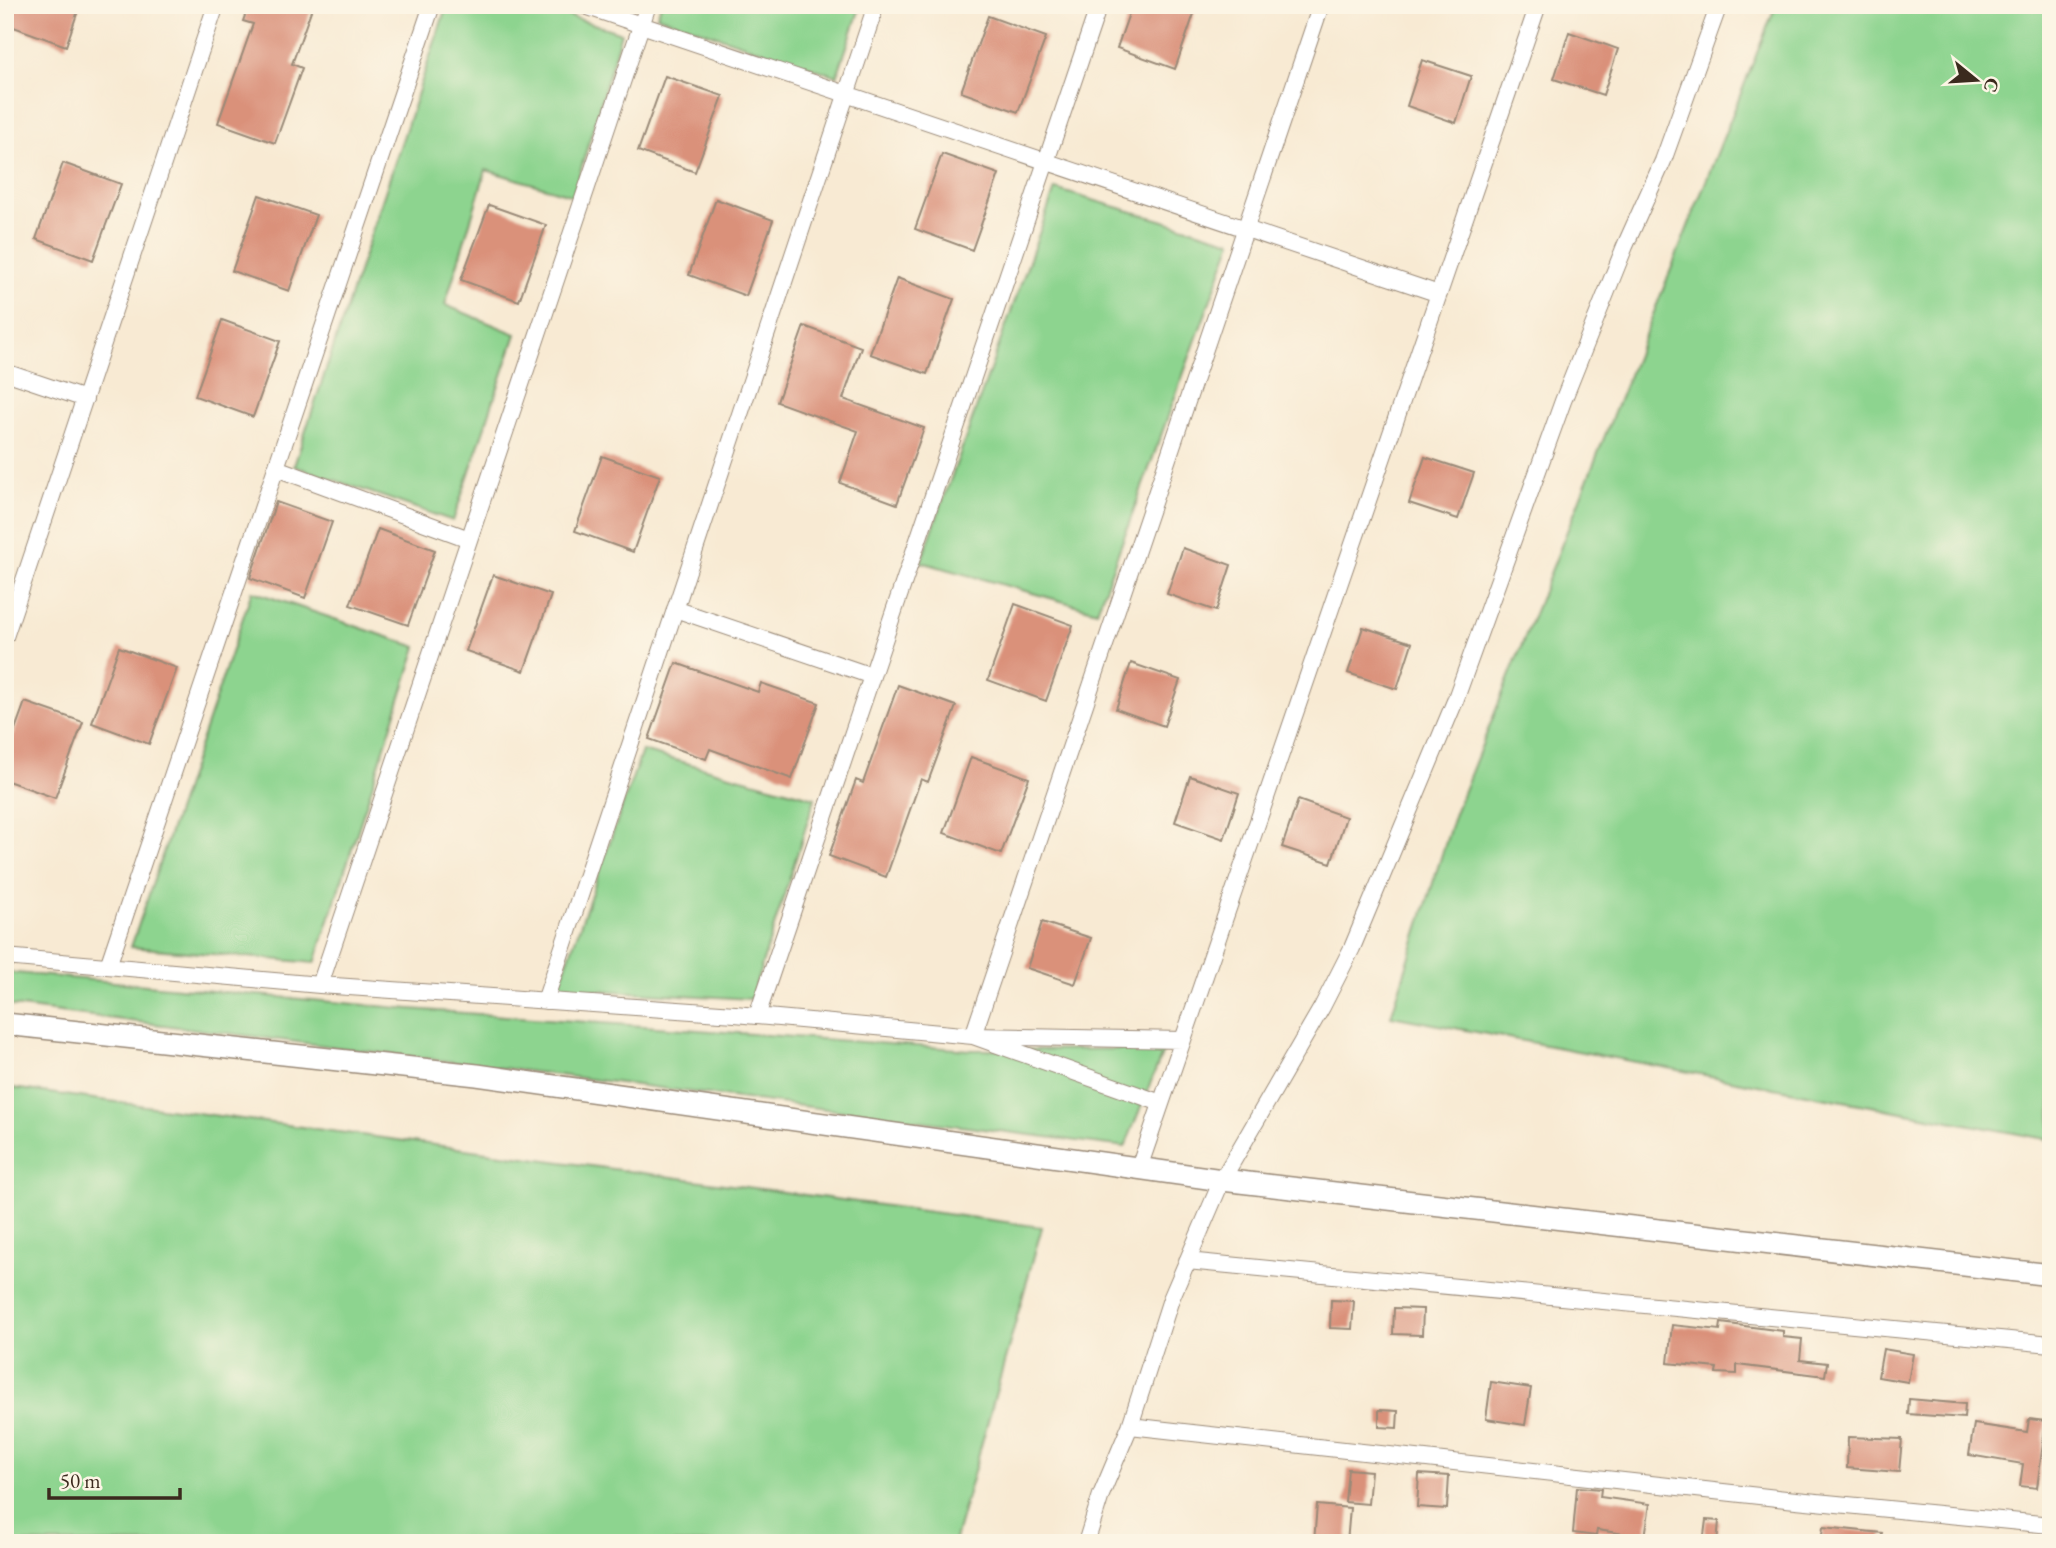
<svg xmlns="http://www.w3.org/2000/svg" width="2056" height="1548" viewBox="0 0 2056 1548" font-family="'EB Garamond',serif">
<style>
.green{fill:#8dd48f;stroke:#647f56;stroke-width:2}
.building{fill:#da917a}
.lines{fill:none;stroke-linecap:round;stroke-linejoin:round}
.minor-casing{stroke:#9a8a78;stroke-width:18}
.secondary-casing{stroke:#9a8a78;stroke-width:24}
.minor{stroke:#fff;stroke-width:16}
.secondary{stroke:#fff;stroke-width:21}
</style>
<rect width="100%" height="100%" fill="#fcf5e5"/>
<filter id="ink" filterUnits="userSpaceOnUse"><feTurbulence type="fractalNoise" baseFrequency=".0143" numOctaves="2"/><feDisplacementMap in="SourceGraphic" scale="14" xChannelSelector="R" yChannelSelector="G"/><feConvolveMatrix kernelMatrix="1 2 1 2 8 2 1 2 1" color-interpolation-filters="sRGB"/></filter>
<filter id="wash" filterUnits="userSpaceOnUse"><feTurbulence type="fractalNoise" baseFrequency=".00686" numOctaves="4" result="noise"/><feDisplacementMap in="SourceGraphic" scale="28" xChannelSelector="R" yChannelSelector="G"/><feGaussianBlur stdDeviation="1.57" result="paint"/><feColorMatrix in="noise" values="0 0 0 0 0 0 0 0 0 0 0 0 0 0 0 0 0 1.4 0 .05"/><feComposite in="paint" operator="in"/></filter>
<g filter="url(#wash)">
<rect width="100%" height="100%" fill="#f8ead3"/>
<path class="green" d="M447 5H536L621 33 573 196 486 170 445 305 516 334 453 521 294 466Z
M661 5H861L837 76 657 16Z
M1776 5H2051V1140L1391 1016 1455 813Z
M1055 189 1232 241 1097 611 921 562Z
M252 591 417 647 315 963 131 947Z
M642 751 815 798 751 999 558 988Z
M5 972 410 1009 971 1050 1164 1049 1125 1147 5 1005Z
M5 1087 1042 1227 954 1543H5Z"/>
<g id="blocks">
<path class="building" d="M15 5H80L66 46 8 25Z
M249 5H313L292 64 302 68 275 143 218 123 253 24 243 21Z
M1132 5H1197L1175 69 1117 48Z
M988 16 1046 37 1018 112 961 92Z
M1569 32 1618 49 1603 95 1554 79Z
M1422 60 1471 76 1456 123 1407 106Z
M665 76 723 96 695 172 638 151Z
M942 154 999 174 972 250 915 229Z
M63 163 121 184 93 260 36 239Z
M259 195 316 215 289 291 232 271Z
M716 199 773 220 746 296 689 275Z
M489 205 546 225 519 301 461 280Z
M897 278 954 299 927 374 870 354Z
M222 320 280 341 253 417 195 396Z
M804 326 861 347 843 399 924 428 897 504 840 483 858 431 777 402Z
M602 456 660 476 633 552 575 531Z
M1425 457 1474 473 1458 519 1409 503Z
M276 502 332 522 305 598 250 578Z
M378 529 435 550 408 625 350 605Z
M1183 548 1231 565 1216 611 1167 594Z
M493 575 551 595 524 671 466 651Z
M1015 604 1073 625 1046 701 988 680Z
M1363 627 1412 643 1397 689 1348 673Z
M119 647 177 668 149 744 92 723Z
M676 663 758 692 761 683 819 703 792 779 710 749 706 759 649 739Z
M1131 663 1180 680 1164 726 1116 709Z
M898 685 956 706 928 782 921 779 886 877 829 856 856 780 863 783Z
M25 702 83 722 55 798 5 780V757Z
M971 757 1029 778 1001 854 944 833Z
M1190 776 1239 793 1224 839 1175 822Z
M1298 800 1346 817 1331 863 1282 847Z
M1042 922 1091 938 1075 984 1027 968Z
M1331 1300 1354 1301 1352 1329 1330 1328Z
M1394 1308 1423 1309 1422 1335 1393 1334Z
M1721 1323 1783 1331V1337L1802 1339 1800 1360 1827 1363 1825 1376 1737 1365V1374L1716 1373 1717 1368 1668 1363 1672 1325 1720 1330Z
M1883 1349 1913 1354 1908 1382 1878 1377Z
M1491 1382 1531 1388 1525 1425 1486 1419Z
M1909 1399 1965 1404 1964 1418 1908 1414Z
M1379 1410 1398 1411 1397 1428 1379 1427Z
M2029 1419 2046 1421 2037 1488 2020 1486 2023 1464 1969 1455 1974 1424 2027 1432Z
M1848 1437 1902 1439 1899 1472 1847 1468Z
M1348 1469 1371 1471 1368 1504 1345 1502Z
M1419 1474 1449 1476 1447 1509 1417 1507Z
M1577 1487 1601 1489 1600 1497 1650 1504 1645 1537 1597 1530 1596 1536 1573 1533Z
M1317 1505 1350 1508 1347 1543 1314 1542Z
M1706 1520 1719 1521 1717 1543H1703Z
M1823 1527 1882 1533 1881 1543H1821Z"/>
</g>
</g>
<g filter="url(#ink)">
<use href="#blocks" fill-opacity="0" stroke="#9a8a78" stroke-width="2"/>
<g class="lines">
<g class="minor-casing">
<path id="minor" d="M582 5 1439 294
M5 372 85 399
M276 468 469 539
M675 609 872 676
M5 637 216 5
M5 957 320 985 735 1014 973 1036 1183 1040
M108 966 432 5
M320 985 648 5
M545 1001 876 5
M757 1016 1099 5
M1161 1103 973 1036 1321 5
M1139 1168 1538 5
M1187 1261 2051 1344
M1130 1426 1786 1499 2051 1525
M1086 1543 1101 1495 1130 1426 1171 1299 1222 1180 1322 1007 1352 948 1455 701 1563 401 1625 246 1663 161 1719 5"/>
</g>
<g class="secondary-casing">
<path id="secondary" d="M5 1024 477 1075 1222 1180 2051 1275"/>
</g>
<use href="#minor" class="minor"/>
<use href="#secondary" class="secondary"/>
</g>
</g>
<rect width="2056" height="1548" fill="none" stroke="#fcf5e5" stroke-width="28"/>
<g transform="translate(1976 80) rotate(108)" stroke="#fcf5e5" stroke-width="5" paint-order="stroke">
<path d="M0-5L12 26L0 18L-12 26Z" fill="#3b2a1e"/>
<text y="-10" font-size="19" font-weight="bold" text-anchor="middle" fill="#3b2a1e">С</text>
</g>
<path d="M49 1488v10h131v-10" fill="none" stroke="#3b2a1e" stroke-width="3.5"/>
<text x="60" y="1488" font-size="21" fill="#3b2a1e" stroke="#fcf5e5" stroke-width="5" paint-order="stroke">50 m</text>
</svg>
